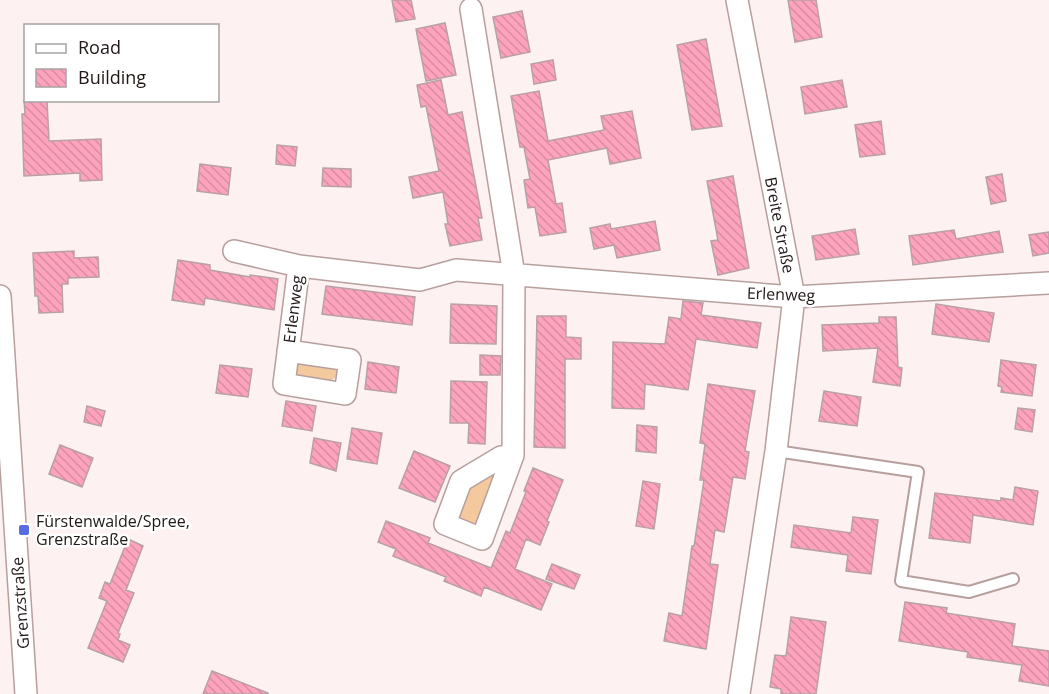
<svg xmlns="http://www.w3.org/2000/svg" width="1049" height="694" viewBox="0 0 1049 694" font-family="'Open Sans',sans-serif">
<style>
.grass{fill:#f4c99e}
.building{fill:url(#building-back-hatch);stroke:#b8a0a6;stroke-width:1.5}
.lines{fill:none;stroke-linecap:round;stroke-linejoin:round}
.lane-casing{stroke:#b79f9d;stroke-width:14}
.street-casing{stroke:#b79f9d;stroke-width:24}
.lane{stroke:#fff;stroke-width:10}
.street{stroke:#fff;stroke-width:21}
.poi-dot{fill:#586ce3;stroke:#fff;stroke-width:2}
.labels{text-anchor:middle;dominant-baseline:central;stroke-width:5;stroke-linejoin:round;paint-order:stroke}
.street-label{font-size:16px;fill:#201716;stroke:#fff}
.poi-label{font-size:16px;fill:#201716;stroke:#fff;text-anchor:start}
</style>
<defs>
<pattern id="building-back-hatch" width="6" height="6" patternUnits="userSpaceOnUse" patternTransform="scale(1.5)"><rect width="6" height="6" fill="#fda3be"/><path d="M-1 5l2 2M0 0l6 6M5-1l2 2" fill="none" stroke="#d98ca3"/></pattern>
</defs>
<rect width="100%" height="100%" fill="#fdf2f1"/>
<path class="grass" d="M298 361 334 367 337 370 336 377 331 381 297 376 293 372Z
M498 468 481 520 469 526 461 523 456 510 466 486Z"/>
<path class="building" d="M392 0H411L415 19 396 22Z
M788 0H816L822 37 795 42Z
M522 11 530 52 501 58 493 17Z
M445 23 456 75 426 81 416 29Z
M706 39 722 126 692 130 677 45Z
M553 60 556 80 534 84 531 64Z
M441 80 448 115 462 112 482 218H478L482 240 450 246 445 224H448L443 192 413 198 409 177 439 171 426 106 421 107 417 85Z
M842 80 847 107 805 114 801 87Z
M539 91 548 141 604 130 601 116 632 111 641 158 610 164 607 148 548 160 556 204 562 203 566 232 540 236 535 207 528 208 524 180 530 179 524 147H520L511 96Z
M24 100H47L49 141 101 139 102 180 80 181V173L24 176 22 114H25Z
M881 121 885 154 860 157 855 125Z
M277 145 297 147 295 166 276 164Z
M200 164 231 168 228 195 197 191Z
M323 168 351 169V187L322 186Z
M1002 174 1006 201 991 204 986 177Z
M733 176 749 268 718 275 711 241 718 240 707 181Z
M655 221 660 250 617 258 614 245 594 249 590 228 610 224 611 229Z
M855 229 859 254 816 260 812 236Z
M954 230 956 239 999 231 1003 252 913 265 909 236Z
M1049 232V253L1033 256 1029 235Z
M74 251V258L98 257 99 277 68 278V284H62L63 312 39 313 38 296H35L33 253Z
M178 260 210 265V270L250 277V275L278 279 274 310 205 298 204 305 172 300Z
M326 286 415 297 412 325 322 314Z
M683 301 703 303 701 315 761 323 757 348 696 339 688 390 645 384 644 409 612 408 613 342 665 344 669 317 681 319Z
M451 304 497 306 496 344 450 343Z
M936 304 994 313 989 342 932 334Z
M537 316H566V337L581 338V359H565V448L534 447Z
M879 317H896L898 367 902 368 900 386 873 382 878 348 823 351 822 325 879 323Z
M480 355 501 356 500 375H480Z
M1001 360 1036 365 1032 396 1001 392 1002 387 998 386Z
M368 362 399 367 396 393 365 389Z
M220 365 252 369 248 397 216 393Z
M451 381 487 382 485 444 468 443 469 423H450Z
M708 384 755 391 745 451 749 452 745 479 733 477 724 532 715 530 710 564 718 565 706 649 664 641 669 613 682 616 692 546H694L704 480H700L705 444 700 443Z
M824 391 861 397 857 426 819 421Z
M286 401 316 406 312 431 282 426Z
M87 406 105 411 101 426 84 422Z
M1018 408 1035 410 1032 432 1015 429Z
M637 425 657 427 656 453 636 451Z
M352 428 382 433 377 464 347 459Z
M314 438 341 443 336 471 310 463Z
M60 445 93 458 82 487 49 474Z
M414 451 450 466 435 502 399 488Z
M533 468 563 480 547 521 549 522 540 545 526 539 515 569 552 584 541 610 484 587 481 596 444 581 446 577 393 556 396 549 378 542 386 521 430 538 428 543 491 568 506 531 510 533 526 492 524 491Z
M643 481 660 484 654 529 636 526Z
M1015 487 1038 491 1033 525 973 515 970 543 929 538 935 493 1001 501V498L1013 500Z
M853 517 878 520 871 574 846 571 848 555 791 547 794 525 851 533Z
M128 539 143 546 126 590 134 593 118 633 120 634 118 640 130 645 123 662 88 648 107 601 99 598 105 582 110 584Z
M552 564 580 575 574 589 546 579Z
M905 602 947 608 946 613 1015 624 1012 646 1049 651V686L1019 681 1022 665 967 657 968 652 899 641Z
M791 617 826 622 816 694H781V689L770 687 775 655 786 656Z
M212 671 268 693V694H203Z"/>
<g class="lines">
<g class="lane-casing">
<path id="lane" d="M776 451 918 472 901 581 969 592 1013 579"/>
</g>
<g class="street-casing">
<path id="street" d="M737 0 794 297 776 451 739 694
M471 9 514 275 513 455 482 539 445 524 461 481 501 457 513 455
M234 251 299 266 420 280 456 270 794 297 1049 283
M0 296 26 694
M288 351 350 360 345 394 284 384 299 266"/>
</g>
<use href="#lane" class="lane"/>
<use href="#street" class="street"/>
</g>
<rect class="poi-dot" x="18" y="524" width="12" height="12" rx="3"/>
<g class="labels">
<g class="street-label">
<text transform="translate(780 225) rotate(79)">Breite Straße</text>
<text transform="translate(781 294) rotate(2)">Erlenweg</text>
<text transform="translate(293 309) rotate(-83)">Erlenweg</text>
<text transform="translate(20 603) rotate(-94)">Grenzstraße</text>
</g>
<g class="poi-label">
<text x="36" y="521">Fürstenwalde/Spree,<tspan x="36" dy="18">Grenzstraße</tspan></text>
</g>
</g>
<rect x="24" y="24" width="195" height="78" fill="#ffffff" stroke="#a6a2a2" stroke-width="1.5"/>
<rect x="36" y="44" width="30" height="9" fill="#ffffff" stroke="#a6a2a2" stroke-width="1.5"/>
<text x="78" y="54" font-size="18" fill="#201716">Road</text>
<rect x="36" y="69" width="30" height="18" fill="url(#building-back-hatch)" stroke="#a6a2a2" stroke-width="1.5"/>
<text x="78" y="84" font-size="18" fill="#201716">Building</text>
</svg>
